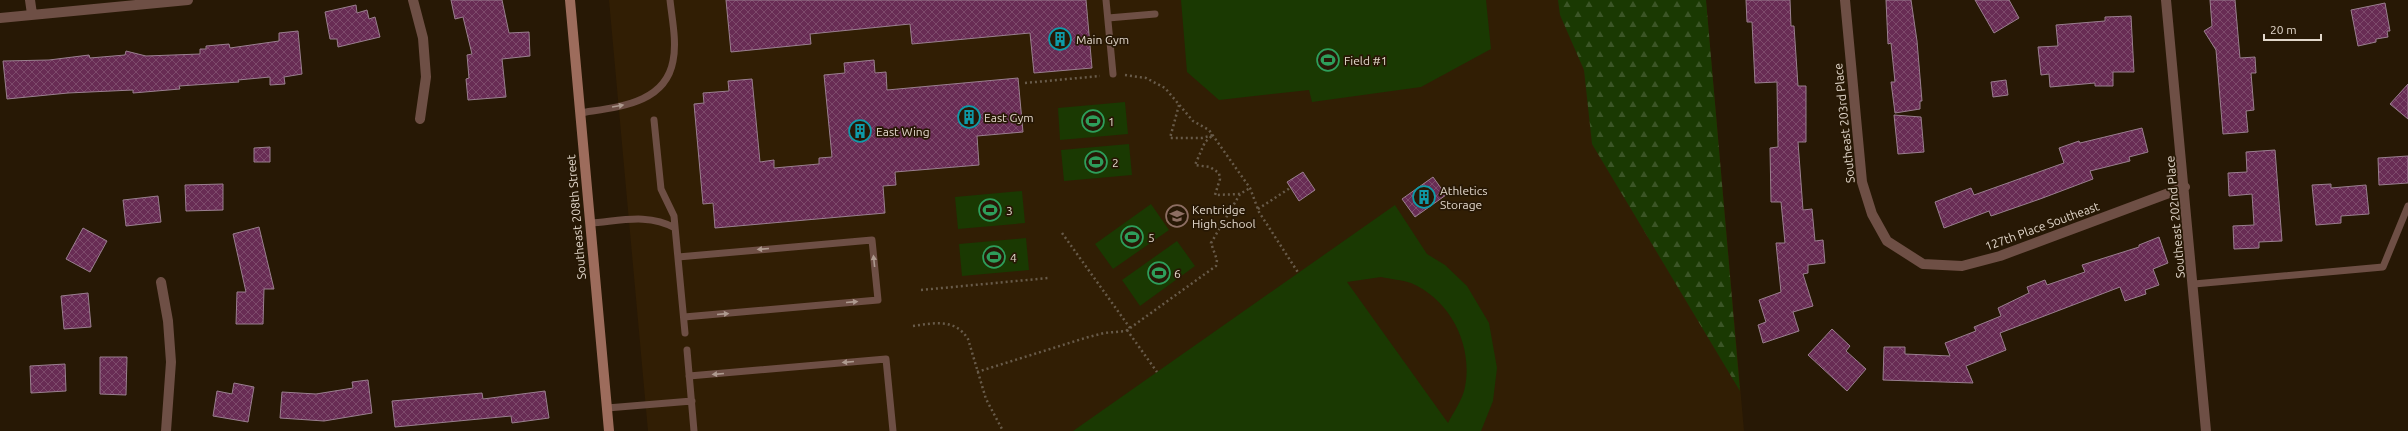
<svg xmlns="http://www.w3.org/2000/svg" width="2408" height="431" viewBox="0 0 2408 431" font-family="Ubuntu,sans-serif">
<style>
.built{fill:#311e04}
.forest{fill:url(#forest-firs)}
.park{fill:#1a3902;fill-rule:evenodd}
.building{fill:url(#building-cross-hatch);stroke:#9a7f8f}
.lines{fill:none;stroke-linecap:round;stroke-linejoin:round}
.path{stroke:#685b4a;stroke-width:2.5;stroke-dasharray:2 3;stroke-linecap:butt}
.lane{stroke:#6e4f45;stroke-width:7}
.street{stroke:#6e4f45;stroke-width:10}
.secondary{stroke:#9d6c5c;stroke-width:10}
.oneway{fill:#ae9a8f}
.labels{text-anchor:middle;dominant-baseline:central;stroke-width:3.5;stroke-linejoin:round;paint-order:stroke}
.poi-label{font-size:12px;fill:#e2d7cb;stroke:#271805;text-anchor:start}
.street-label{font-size:12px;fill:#e2d7cb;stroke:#271805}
</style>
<defs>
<pattern id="forest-firs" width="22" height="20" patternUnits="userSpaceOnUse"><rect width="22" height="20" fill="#1a3902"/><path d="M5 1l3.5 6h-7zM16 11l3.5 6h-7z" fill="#3b5526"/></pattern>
<pattern id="building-cross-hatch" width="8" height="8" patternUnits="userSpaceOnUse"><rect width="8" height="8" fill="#682c54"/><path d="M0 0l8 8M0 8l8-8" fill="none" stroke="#7d4a6b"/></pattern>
</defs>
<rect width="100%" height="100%" fill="#271805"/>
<path class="built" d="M609 0H1706L1744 431H648Z"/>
<path class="forest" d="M1558 0H1706L1740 391 1592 144 1584 70 1560 15Z"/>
<path class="park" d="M1181 0H1486L1491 49 1421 87 1312 102 1309 90 1219 100 1187 72Z
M1125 102 1128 134 1060 140 1058 108Z
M1129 144 1132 175 1064 181 1061 150Z
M1022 191 1025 223 958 229 955 197Z
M1151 204 1169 230 1113 269 1095 244Z
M1395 205 1427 254 1445 265 1467 286 1489 323 1497 368 1493 401 1481 431H1073ZM1381 277C1390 279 1402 280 1411 283 1451 300 1473 346 1465 387 1463 399 1453 413 1448 423L1347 282Z
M1026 238 1029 270 962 276 959 244Z
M1177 241 1195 266 1140 306 1122 280Z"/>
<path class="building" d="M451 0H502L509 33 529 32 530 56 502 59 506 97 468 100 466 79 469 78 467 55 472 54 463 17 455 19Z
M726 0H1086L1092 68 1034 73 1030 33 912 44 910 24 810 34 811 44 731 52Z
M1746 0H1790L1791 26H1794L1798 86H1806V142H1798L1803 210 1812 209 1815 241 1823 240 1825 263 1808 265V273L1803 274 1813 306 1793 312 1799 331 1763 343 1758 325 1766 322 1759 300 1781 292 1776 243H1785L1781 202H1771L1770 148 1778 147 1777 82 1755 83 1752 22H1747Z
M1886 0H1911L1917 41 1922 101H1920V109L1895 113 1891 82H1895L1891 43 1888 44Z
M1975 0H2009L2019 18 1994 33Z
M2210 0H2235L2240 58 2255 57 2256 73H2251L2254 110 2246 111 2248 132 2223 134 2216 50 2204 31 2212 26Z
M2385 3 2390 31H2387L2388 37 2376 39V42L2358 46 2351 10Z
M356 5 357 13 367 10 369 19 375 17 380 37 338 47 337 39H330L325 12Z
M2131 16 2134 72H2113V86H2095V83L2050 87 2049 74 2041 75 2038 47 2058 46 2056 25 2105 21V17Z
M298 31 302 74 284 77 285 84 270 85V77L238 80 239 82 179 86 180 89 133 93V90L68 93 7 99 3 61 49 60 89 55 90 58 125 55 126 51 146 56 200 54V49H206V46L229 44 230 48 279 41V33Z
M874 60 875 73 886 72 887 90 1018 78 1023 132 977 136 979 165 895 172 896 185 883 186 885 213 715 228 713 203 703 204 694 104 704 103 703 93 729 91 728 81 752 79 760 162 774 160V168L819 164V158L832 157 824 75 845 73 844 63Z
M2006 80 2008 95 1993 97 1991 82Z
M2408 84V119L2390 104Z
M1894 115 1921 117 1924 152 1898 154Z
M2142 128 2148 152 2129 157 2130 161 2090 171 2093 179 2040 199 1991 216 1989 211 1944 228 1935 202 1971 188 1974 195 2064 163 2059 148 2079 141 2080 143Z
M270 147V162H254V148Z
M2275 150 2282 241 2259 242V248L2234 249 2233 226 2254 225 2252 194 2229 196 2228 173 2247 172 2246 152Z
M2408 156V183L2379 185 2378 158Z
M1303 172 1315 190 1299 201 1287 182Z
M1433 177 1446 195 1415 217 1402 199Z
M223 184V210L186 211 185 185Z
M2331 184V188L2366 185 2369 214 2341 216V223L2316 225 2312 185Z
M158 196 161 222 126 226 123 200Z
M259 227 274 289H264L263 324H236L237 292H246L233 234Z
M83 228 107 241 90 272 66 259Z
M2159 237 2168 263 2153 269 2159 285 2145 290 2146 294 2125 301 2120 287 2000 333 2006 350 1966 366 1973 383 1883 380 1884 347H1905V354L1950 356 1945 343 1976 331 1974 327 2001 316 1998 308 2029 293 2027 287 2045 280 2047 285 2085 272 2082 265 2139 247V245Z
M88 293 91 327 64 329 61 296Z
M1832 329 1850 346 1846 351 1866 369 1847 391 1808 355Z
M100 357H127L126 395 100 394Z
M65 364 66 391 31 393 30 366Z
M368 380 372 413 324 421 280 418 282 392 316 394 353 388 352 382Z
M234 383 254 387 248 422 213 416 217 391 232 394Z
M545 391 549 418 512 423 511 416 395 427 392 401 482 393 483 399Z"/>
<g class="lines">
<path class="path" d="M1125 75 1146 78 1165 88 1193 121 1209 130 1250 188 1259 212 1299 274
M1025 83 1100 76
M1179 105 1170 138H1202L1213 135 1205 142 1195 165 1210 167 1219 173 1220 179 1215 195 1240 194 1250 188
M1258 209 1290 188
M1062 233 1130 328
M921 290 1048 278
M913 326C934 323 955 318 968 339L986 399 1003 431
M1127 330 1157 372
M977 372 1085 338 1104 333 1126 331 1216 266 1217 260 1211 243 1240 194"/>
<path class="lane" d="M1106 0 1113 74
M1108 18 1155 14
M580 113C615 107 665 105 673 61 677 42 672 19 670 0
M654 120 661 189 674 216 685 333
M590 223C620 221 648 213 675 228
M678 257 872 240 878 300 684 317
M2194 284 2383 267 2408 206
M687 350 694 431
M689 376 886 359 893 431
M607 408 692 401"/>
<path class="street" d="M30 0 32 14
M413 0 423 38 426 77 420 119
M1845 0 1862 182 1872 214 1887 241 1923 264 1962 266 2000 256 2185 187
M2166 0 2206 431
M0 18 188 0
M161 282 168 321 171 362 166 431"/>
<path class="secondary" d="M570 0 609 431"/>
</g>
<defs><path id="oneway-solid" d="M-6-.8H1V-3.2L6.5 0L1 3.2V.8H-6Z"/></defs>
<g class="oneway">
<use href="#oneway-solid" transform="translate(618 106) rotate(-10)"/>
<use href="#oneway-solid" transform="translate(763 249) rotate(175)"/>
<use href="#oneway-solid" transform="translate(874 261) rotate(-96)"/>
<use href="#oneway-solid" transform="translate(852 302) rotate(-5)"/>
<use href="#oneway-solid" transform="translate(723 314) rotate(-5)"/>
<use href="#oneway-solid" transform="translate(848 362) rotate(175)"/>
<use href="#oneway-solid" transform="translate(718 374) rotate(175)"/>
</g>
<defs>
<g id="building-ring" transform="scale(1.15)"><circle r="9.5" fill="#271805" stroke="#0f9aa8" stroke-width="1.5"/><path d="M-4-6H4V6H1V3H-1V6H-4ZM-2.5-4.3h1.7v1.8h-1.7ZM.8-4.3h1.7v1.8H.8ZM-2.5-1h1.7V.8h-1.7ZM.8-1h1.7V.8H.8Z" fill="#0f9aa8"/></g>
<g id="stadium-ring" transform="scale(1.15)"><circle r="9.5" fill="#271805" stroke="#2e9e5b" stroke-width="1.5"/><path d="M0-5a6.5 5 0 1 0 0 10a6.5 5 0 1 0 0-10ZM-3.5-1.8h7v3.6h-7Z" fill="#2e9e5b"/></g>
<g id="school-ring" transform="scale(1.15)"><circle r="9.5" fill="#271805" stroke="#8d6e63" stroke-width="1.5"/><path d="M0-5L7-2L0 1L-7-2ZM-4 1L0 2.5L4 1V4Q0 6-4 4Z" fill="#8d6e63"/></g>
</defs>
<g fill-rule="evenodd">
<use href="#building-ring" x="1060" y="39"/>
<use href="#stadium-ring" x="1328" y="60"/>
<use href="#building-ring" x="969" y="117"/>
<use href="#stadium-ring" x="1093" y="121"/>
<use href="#building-ring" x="860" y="131"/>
<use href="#stadium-ring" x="1096" y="162"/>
<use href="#building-ring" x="1424" y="197"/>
<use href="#stadium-ring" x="990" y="210"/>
<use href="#school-ring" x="1177" y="216"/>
<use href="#stadium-ring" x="1132" y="237"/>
<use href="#stadium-ring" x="994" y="257"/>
<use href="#stadium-ring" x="1159" y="273"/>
</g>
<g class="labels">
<g class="poi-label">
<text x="1076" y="39">Main Gym</text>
<text x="1344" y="60">Field #1</text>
<text x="984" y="117">East Gym</text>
<text x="1108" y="121">1</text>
<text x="876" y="131">East Wing</text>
<text x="1112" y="162">2</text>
<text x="1440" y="190">Athletics<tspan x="1440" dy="14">Storage</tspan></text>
<text x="1192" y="209">Kentridge<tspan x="1192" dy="14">High School</tspan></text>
<text x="1006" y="210">3</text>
<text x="1148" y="237">5</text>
<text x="1010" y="257">4</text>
<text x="1174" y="273">6</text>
</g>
<g class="street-label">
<text transform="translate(1844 123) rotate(-96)">Southeast 203rd Place</text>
<text transform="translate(576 217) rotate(-95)">Southeast 208th Street</text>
<text transform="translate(2175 217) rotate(-95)">Southeast 202nd Place</text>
<text transform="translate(2042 226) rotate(-20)">127th Place Southeast</text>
</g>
</g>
<path d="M2264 34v6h57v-6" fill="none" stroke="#e2d7cb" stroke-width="2"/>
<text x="2270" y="34" font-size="12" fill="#e2d7cb" stroke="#271805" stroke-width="3" paint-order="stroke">20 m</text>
</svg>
